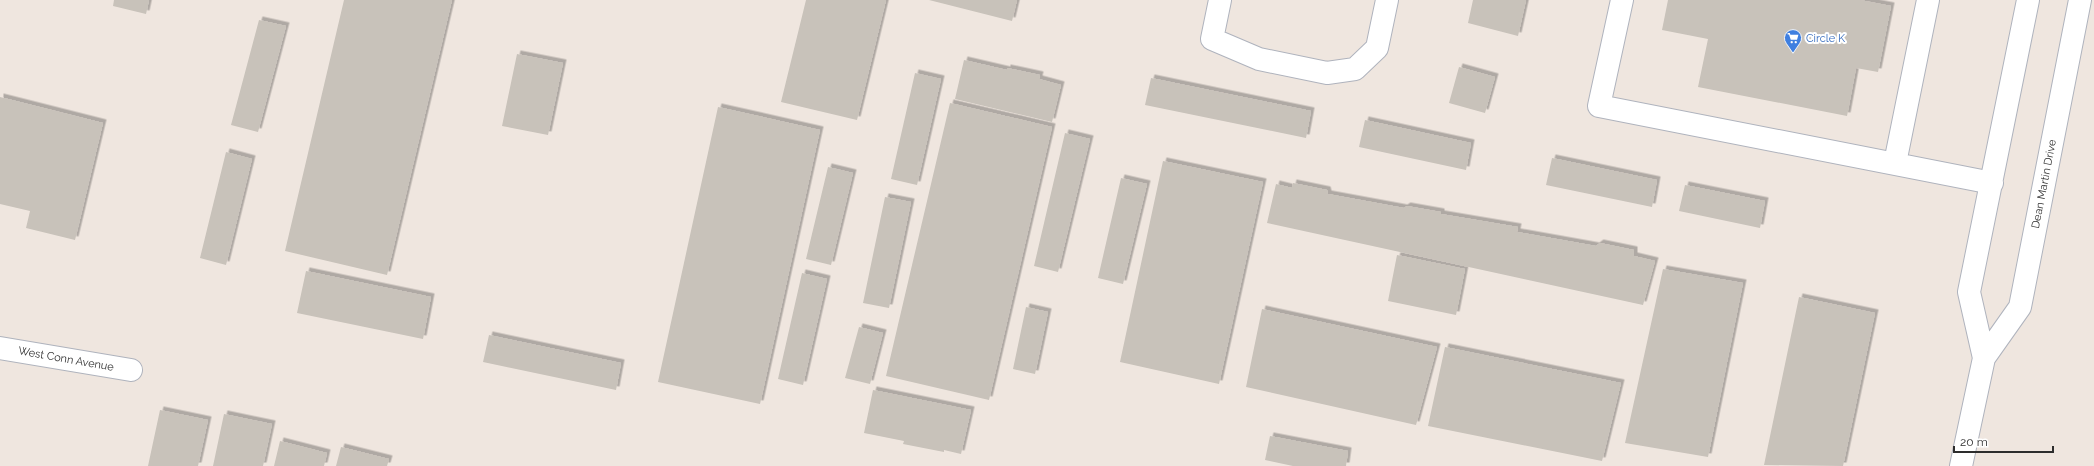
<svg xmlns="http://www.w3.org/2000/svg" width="2094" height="466" viewBox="0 0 2094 466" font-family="Raleway,sans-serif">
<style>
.building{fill:#c8c2ba;filter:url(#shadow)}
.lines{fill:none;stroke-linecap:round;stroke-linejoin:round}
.minor-casing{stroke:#afb3bd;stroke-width:24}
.minor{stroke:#fff;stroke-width:22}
.labels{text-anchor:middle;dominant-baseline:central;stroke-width:4;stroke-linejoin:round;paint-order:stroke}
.shop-label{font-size:11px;fill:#366cbe;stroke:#fff;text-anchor:start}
.street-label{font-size:11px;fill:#2d2d2d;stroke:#fff}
</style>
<defs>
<filter id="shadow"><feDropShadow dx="3.5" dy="-3.5" stdDeviation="0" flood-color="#0004"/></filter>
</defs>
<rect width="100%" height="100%" fill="#efe6df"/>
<path class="building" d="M114 0H149L146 14 113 6Z
M344 0H452L387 275 285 251Z
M806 0H886L857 120 781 102Z
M929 0H1017L1012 21Z
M1473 0H1526L1518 36 1468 23Z
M1668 0H1860L1891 6 1878 72 1856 68 1847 116 1698 87 1708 39 1662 30Z
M259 20 286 26 258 132 231 125Z
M517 54 563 63 548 135 502 126Z
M964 60 1007 70V68L1040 75 1039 79 1061 85 1052 122 955 99Z
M1459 67 1495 77 1485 113 1449 103Z
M915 73 941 79 917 185 891 179Z
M1151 78 1311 111 1306 138 1145 105Z
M0 97 103 123 75 240 26 228 30 211 0 204Z
M950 103 1052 127 989 400 886 376Z
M718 107 820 130 760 404 658 382Z
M1365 120 1471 143 1466 170 1359 147Z
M1065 133 1090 139 1058 272 1034 266Z
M226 152 252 159 226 265 200 258Z
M1552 158 1657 180 1652 207 1546 185Z
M1163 161 1263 182 1219 384 1120 362Z
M828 167 853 173 831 265 806 259Z
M1121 178 1147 184 1123 284 1098 278Z
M1293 183 1327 190 1328 194 1404 208 1407 206 1441 212V214L1518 227 1517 232 1596 246 1600 243 1634 250V256L1655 261 1643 305 1267 223 1276 184 1292 188Z
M1685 185 1765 201 1760 228 1679 211Z
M885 197 911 202 889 308 863 303Z
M1397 255 1465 269 1456 315 1388 301Z
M1663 269 1743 283 1708 457 1625 443Z
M306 271 431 297 423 339 297 313Z
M802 273 827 279 803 385 778 379Z
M1799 297 1875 313 1843 466 1764 465Z
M1026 307 1048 312 1035 374 1013 369Z
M1262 309 1437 347 1416 425 1246 387Z
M859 327 883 333 870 384 845 378Z
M489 335 621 363 616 390 483 362Z
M1445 347 1621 383 1602 461 1428 426Z
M873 390 971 410 961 454 944 450V452L903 444 904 441 864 433Z
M160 410 208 420 198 466H148Z
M224 414 272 424 263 466H213Z
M1270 436 1348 451 1346 466H1293L1265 460Z
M280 441 327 453 324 466H274Z
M341 447 389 459 387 466H336Z"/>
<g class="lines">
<g class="minor-casing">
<path id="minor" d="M1220 0 1212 39 1259 59 1327 73 1355 69 1377 48 1387 0
M1622 0 1599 106 1992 183
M1895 163 1928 0
M0 348 131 370
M1984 358 1969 292 2028 0
M1961 466 1984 358 2020 307 2080 0"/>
</g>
<use href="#minor" class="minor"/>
</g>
<defs>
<g id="supermarket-pin" transform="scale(0.9)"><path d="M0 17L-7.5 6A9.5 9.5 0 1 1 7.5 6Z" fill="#3f7fe0" stroke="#fff"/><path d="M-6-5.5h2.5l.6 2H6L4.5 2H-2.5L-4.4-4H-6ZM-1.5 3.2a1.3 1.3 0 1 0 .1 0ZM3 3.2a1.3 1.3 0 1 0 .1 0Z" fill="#fff"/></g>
</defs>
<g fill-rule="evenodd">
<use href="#supermarket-pin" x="1793" y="38"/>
</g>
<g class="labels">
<g class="shop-label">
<text x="1806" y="38">Circle K</text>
</g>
<g class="street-label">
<text transform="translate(2044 184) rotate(-79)">Dean Martin Drive</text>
<text transform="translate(66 359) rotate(10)">West Conn Avenue</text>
</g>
</g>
<path d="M1954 446v6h99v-6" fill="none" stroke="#2d2d2d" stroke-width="2"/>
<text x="1960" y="446" font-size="12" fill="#2d2d2d" stroke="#ffffff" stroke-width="3" paint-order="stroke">20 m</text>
</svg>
